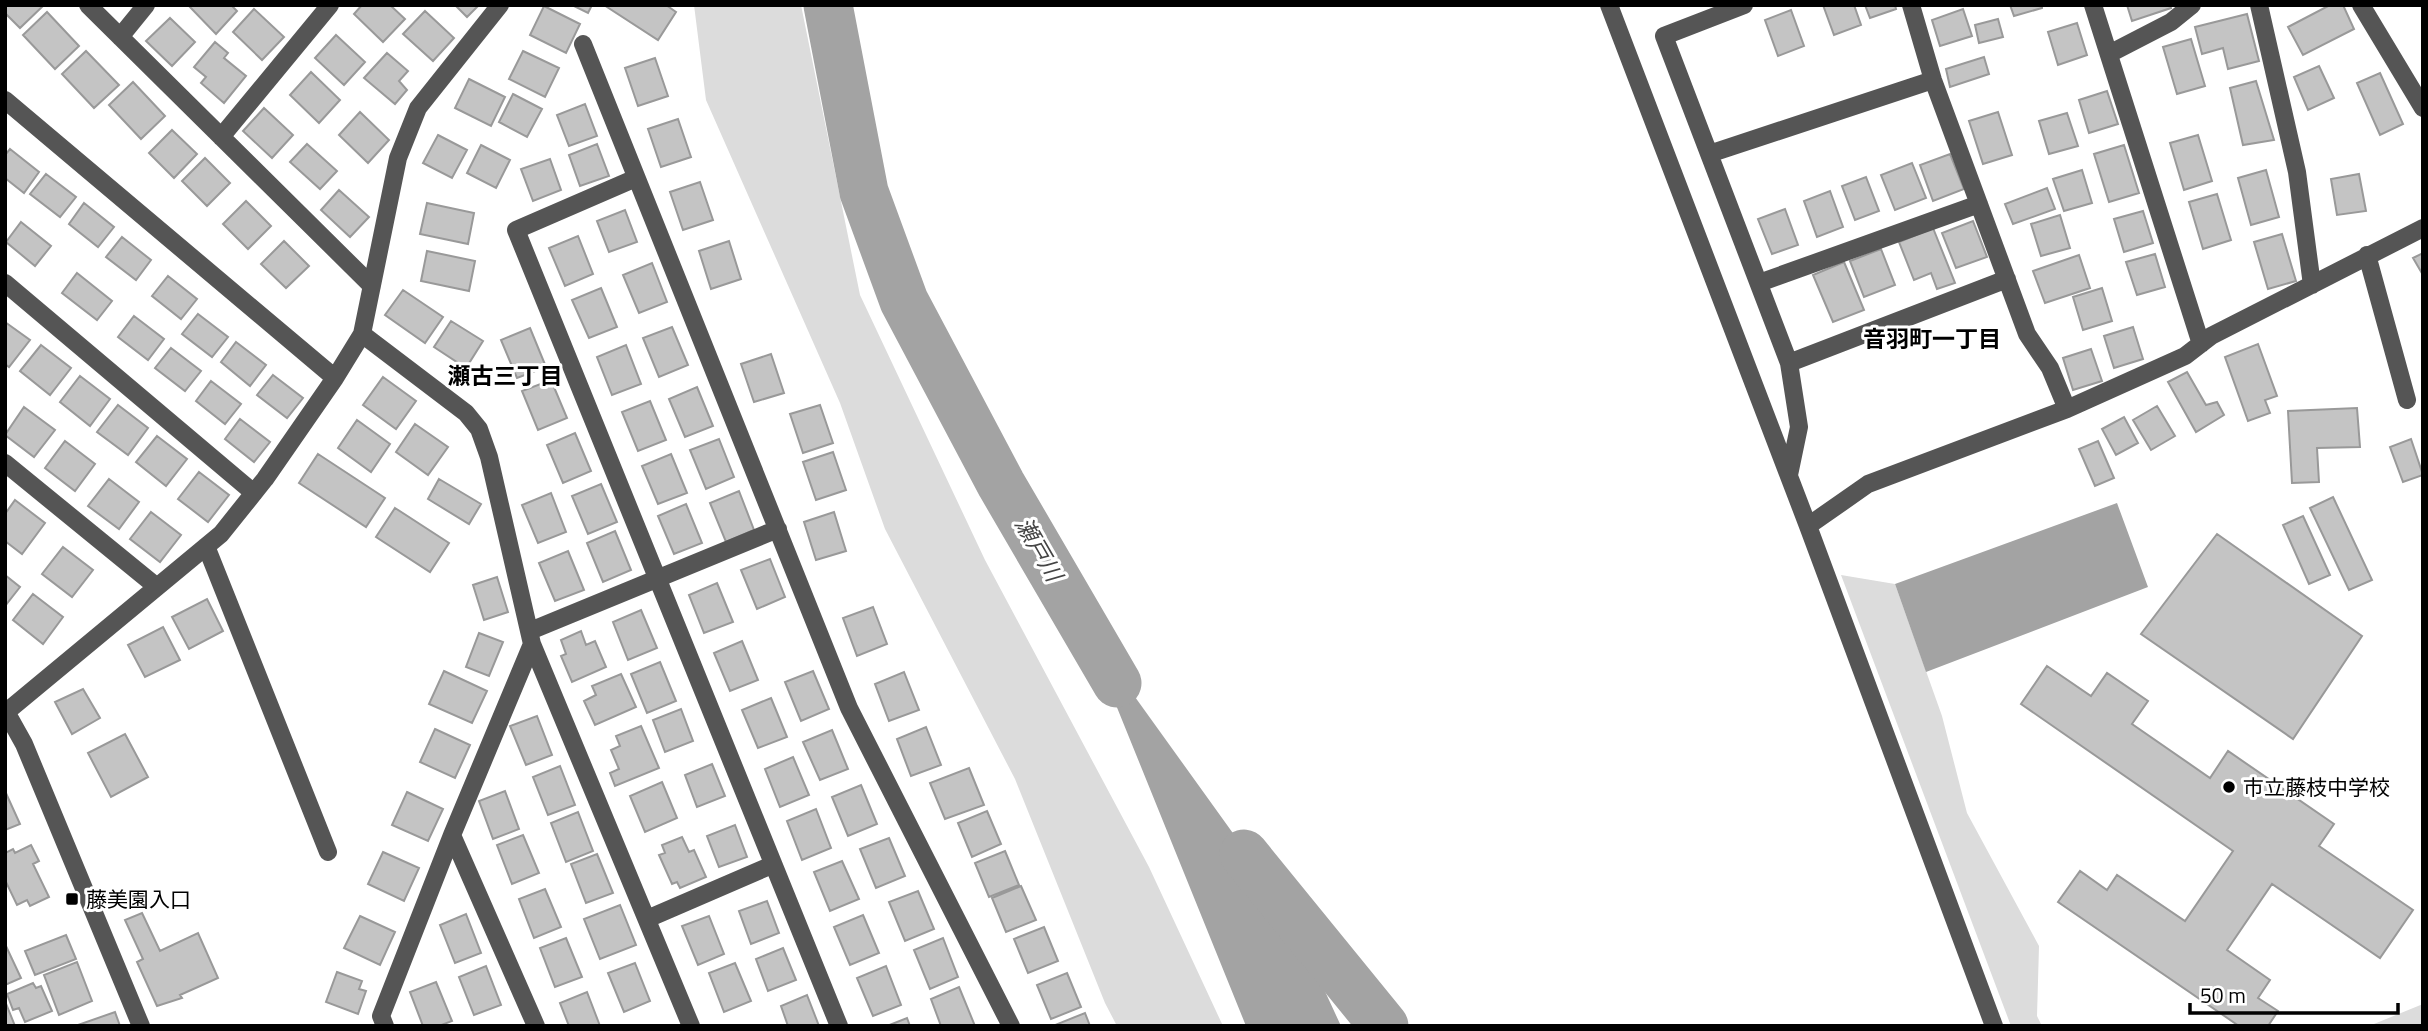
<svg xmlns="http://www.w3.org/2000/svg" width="2428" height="1031" viewBox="0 0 2428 1031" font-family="'Titillium Web','Noto Sans JP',sans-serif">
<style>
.green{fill:#dcdcdc}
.water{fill:#a3a3a3}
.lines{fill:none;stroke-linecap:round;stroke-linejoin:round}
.river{stroke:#a3a3a3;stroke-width:49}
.building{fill:#c4c4c4;stroke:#999;stroke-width:2}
.minor{stroke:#555;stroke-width:18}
.poi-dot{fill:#000;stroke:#fff;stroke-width:2.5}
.labels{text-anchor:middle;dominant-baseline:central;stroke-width:6;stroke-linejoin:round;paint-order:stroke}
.poi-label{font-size:21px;fill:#000;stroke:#fff;text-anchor:start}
.neighbourhood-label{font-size:23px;font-weight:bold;fill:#000;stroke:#fff}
.water-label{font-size:23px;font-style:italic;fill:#444;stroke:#fff}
</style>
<rect width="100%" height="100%" fill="#fff"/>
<path class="green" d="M694 5H801L860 295 985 560 1149 867 1223 1026H1117L1105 1003 1015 779 885 529 840 403 706 100Z
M1841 575 1895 584 1942 716 1967 813 2039 946 2037 1016 2042 1026H2011Z
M2423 1004V1026H2369Z"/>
<path class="water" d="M2117 503 2148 587 1926 672 1895 584Z
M1084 626 1286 907 1341 1026H1246Z"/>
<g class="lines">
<path class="river" d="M828 5 864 192 904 301 1001 484 1117 683
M1244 854 1384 1026"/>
</g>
<path class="building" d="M5 5H44L20 28 5 13Z
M188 5H231L237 11 216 34Z
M362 5H390L405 19 383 42 354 14Z
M455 5H479L467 17Z
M572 5H592L588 13Z
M604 5H666L676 12 658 40Z
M1823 5H1854L1861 25 1834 35Z
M1865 5H1895L1896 9 1870 18Z
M2010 5H2042V8L2014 16Z
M2127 5H2170L2171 8 2132 21Z
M2330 5H2343L2354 29 2303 55 2288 27Z
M544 6 580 24 566 53 530 35Z
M254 9 284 37 262 60 233 32Z
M1963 9 1972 36 1940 46 1932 20Z
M1791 10 1804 46 1778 56 1765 20Z
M425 11 454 38 433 61 403 34Z
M47 12 79 46 55 69 23 35Z
M2247 14 2259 61 2228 69 2223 48 2202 54 2195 27Z
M170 18 195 42 172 66 146 41Z
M1998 19 2003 37 1979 43 1975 25Z
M2077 23 2087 55 2058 65 2048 32Z
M336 35 365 62 344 85 315 58Z
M2191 39 2205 86 2177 94 2163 47Z
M215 42 228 53 224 58 246 76 224 103 201 83 206 77 194 67Z
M86 51 119 85 94 108 62 74Z
M523 51 559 68 545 97 509 79Z
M387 53 408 71 399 81 407 90 395 104 364 78Z
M1984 57 1989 74 1950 87 1946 69Z
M655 58 668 96 638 106 625 68Z
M2319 66 2334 98 2308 110 2294 77Z
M311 72 340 100 319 123 290 95Z
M2380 73 2403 124 2380 135 2357 83Z
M469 79 505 97 491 126 455 108Z
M2256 81 2274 140 2243 145 2230 88Z
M133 82 165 116 141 139 109 105Z
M2107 91 2118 124 2089 133 2079 100Z
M513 94 542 109 527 137 499 122Z
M585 104 597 136 569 146 557 115Z
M264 108 293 135 272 158 243 131Z
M360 112 389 140 368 163 339 135Z
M1998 112 2012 155 1983 164 1969 121Z
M2067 113 2078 146 2049 154 2039 121Z
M678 119 691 157 661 167 648 129Z
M172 130 197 154 174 178 149 153Z
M438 135 467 150 452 178 423 163Z
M2198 135 2212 181 2184 190 2170 143Z
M307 144 337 171 320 189 290 162Z
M597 144 609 176 580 186 569 155Z
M481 145 510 160 496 188 467 173Z
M2124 145 2139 193 2109 202 2094 154Z
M10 149 39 172 24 193 5 178V155Z
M1950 154 1964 189 1933 201 1920 165Z
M205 158 230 183 207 206 182 181Z
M550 159 561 190 533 201 521 169Z
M1912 163 1926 198 1895 210 1881 175Z
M2082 170 2092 203 2064 211 2053 179Z
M2266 170 2279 217 2251 225 2238 178Z
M46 174 76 197 60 217 30 194Z
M2359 174 2366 211 2337 215 2331 179Z
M1866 177 1879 211 1855 220 1842 186Z
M700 182 713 220 683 230 670 192Z
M2047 188 2055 209 2013 224 2005 204Z
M339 190 369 217 350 237 321 210Z
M1830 191 1843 227 1817 237 1804 201Z
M2217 194 2231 240 2203 249 2189 202Z
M246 201 271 226 248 249 223 224Z
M84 203 114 227 98 247 69 224Z
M427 203 474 213 468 244 420 234Z
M1785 209 1798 245 1772 254 1758 219Z
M625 210 637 242 609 252 597 221Z
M2143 211 2153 243 2124 252 2114 219Z
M2060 215 2070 248 2041 256 2031 224Z
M1973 221 1987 257 1956 268 1942 233Z
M21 222 51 246 35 266 6 242Z
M1933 228 1955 283 1937 289 1931 273 1914 280 1899 242Z
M2282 234 2296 281 2268 289 2254 242Z
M578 236 593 274 565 286 549 248Z
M122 237 151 260 136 280 106 257Z
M284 241 309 266 286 288 261 264Z
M729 241 741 279 711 289 699 251Z
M1881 249 1895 285 1864 297 1850 261Z
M427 251 475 261 469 291 421 281Z
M2423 253V275L2413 258Z
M2155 254 2165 287 2137 295 2126 262Z
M2079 255 2090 288 2045 303 2033 271Z
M1844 262 1864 310 1833 322 1813 275Z
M652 263 667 302 639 313 623 275Z
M77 273 112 301 97 320 62 293Z
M168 276 197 299 181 319 152 296Z
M601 288 617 327 589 338 572 300Z
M2102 288 2112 321 2083 330 2073 297Z
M403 290 443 317 425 343 385 315Z
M198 314 228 337 212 357 182 334Z
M134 316 164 339 148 360 118 337Z
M451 321 483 341 466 368 434 347Z
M5 322 30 340 9 367 5 364Z
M672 327 688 365 659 377 643 338Z
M2133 327 2143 359 2114 368 2104 336Z
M530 328 546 367 517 378 501 340Z
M236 342 266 365 250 386 221 362Z
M2258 344 2277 396 2265 400 2270 413 2248 421 2225 357Z
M41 345 71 368 50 395 20 371Z
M626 345 641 384 612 395 597 357Z
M171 348 201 371 185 391 155 368Z
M2091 349 2102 381 2073 390 2063 358Z
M771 354 784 393 754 402 741 364Z
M2187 372 2206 405 2217 402 2224 415 2196 432 2168 382Z
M273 375 303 398 287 418 257 395Z
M80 376 110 399 90 426 60 402Z
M383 377 416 401 396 429 363 405Z
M551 380 567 418 538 430 522 391Z
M211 381 241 404 225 424 196 401Z
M697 387 713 426 685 437 669 399Z
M650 401 666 440 638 451 622 412Z
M118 405 148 428 128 455 97 432Z
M820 405 833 443 803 453 790 414Z
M2157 406 2175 436 2151 450 2133 420Z
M24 407 55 430 34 457 5 435Z
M2357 408 2360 447 2317 448 2319 482 2292 483 2288 411Z
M2124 417 2138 443 2116 455 2102 429Z
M240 419 270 442 254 462 225 439Z
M357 420 390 444 371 472 338 448Z
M415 424 448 447 428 475 396 452Z
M575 433 591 471 563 483 547 445Z
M157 436 187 459 166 486 136 462Z
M719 439 734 477 706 489 690 450Z
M2411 439 2423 475 2403 482 2390 447Z
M65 441 95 464 75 491 45 468Z
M2098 441 2114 478 2095 486 2079 449Z
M833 452 846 490 816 500 803 462Z
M318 454 385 498 366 527 299 483Z
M671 454 687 493 658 504 642 466Z
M199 472 229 495 208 522 178 499Z
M109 479 139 502 119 529 88 506Z
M439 479 481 504 469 524 428 499Z
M601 484 617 522 588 534 572 496Z
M739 491 754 530 726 542 710 503Z
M551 493 566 532 538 543 522 505Z
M2333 497 2372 580 2349 590 2310 508Z
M15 500 45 523 22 554 5 541V514Z
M686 504 702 543 674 554 658 516Z
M395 508 449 543 430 572 376 537Z
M151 512 181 535 160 562 130 539Z
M834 512 846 551 816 560 804 522Z
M2303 516 2330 575 2309 584 2283 525Z
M615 531 631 570 603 582 587 543Z
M2217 534 2362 636 2293 739 2141 634Z
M63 547 93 570 72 597 42 574Z
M568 551 584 590 555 601 539 563Z
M770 559 785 597 757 609 741 570Z
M5 575 20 587 5 606Z
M497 577 508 612 484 620 473 585Z
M717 583 733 622 704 633 689 595Z
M33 594 63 617 43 644 13 620Z
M207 599 223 631 189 649 172 617Z
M873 607 887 644 857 656 843 618Z
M641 610 657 648 628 660 613 622Z
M163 627 180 660 145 677 128 645Z
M581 631 586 645 595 641 606 667 572 682 561 656 566 654 561 640Z
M479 633 503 642 489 676 466 667Z
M742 641 758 680 730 691 714 653Z
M660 662 676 701 647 713 631 674Z
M2047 666 2091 696 2107 673 2148 701 2132 724 2210 778 2228 751 2334 824 2319 846 2413 910 2380 958 2272 884 2227 950 2270 980 2258 998 2278 1011 2268 1026H2239L2058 902 2080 871 2107 890 2117 875 2185 921 2233 851 2021 704Z
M444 671 487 691 472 723 429 704Z
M813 671 829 709 801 721 785 682Z
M904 672 919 710 889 721 875 684Z
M621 674 636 707 595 725 584 701 596 695 592 686Z
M83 689 100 718 72 734 55 702Z
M771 698 787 737 758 748 742 710Z
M681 709 693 741 665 752 653 720Z
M537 716 552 755 526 765 510 726Z
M641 726 659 768 615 786 610 773 619 769 611 750 620 746 616 736Z
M926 727 941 765 911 776 897 739Z
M435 729 470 745 455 778 420 762Z
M832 730 848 769 820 780 803 742Z
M125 734 148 777 111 797 88 753Z
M793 757 809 795 780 807 765 769Z
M712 764 725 796 697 807 685 775Z
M560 766 575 805 548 815 533 777Z
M969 768 984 805 945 819 930 783Z
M662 782 677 818 645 832 630 796Z
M861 785 877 824 848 836 832 797Z
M5 791 20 824 5 830Z
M505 791 519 829 493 839 479 801Z
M407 792 443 809 428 841 392 825Z
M816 809 831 848 802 860 787 821Z
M987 811 1001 844 972 857 958 823Z
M578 812 593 851 566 862 551 823Z
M735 825 747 857 719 867 707 836Z
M523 835 539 873 512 884 497 845Z
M682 837 689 852 694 850 706 877 680 888 677 882 672 884 659 855 665 853 662 845Z
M889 838 905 876 876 888 860 849Z
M31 845 39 861 33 864 49 897 30 906 27 900 17 905 5 880V853L13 849 15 853Z
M1005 851 1019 885 989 897 975 863Z
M383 852 419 868 404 901 368 884Z
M597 854 613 893 586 903 571 864Z
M842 861 859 899 830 911 814 872Z
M1021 886 1036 920 1006 932 992 898Z
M545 889 561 927 534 938 519 899Z
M918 891 934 929 905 941 889 902Z
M767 901 779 933 751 944 739 911Z
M620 905 636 945 600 959 584 919Z
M142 913 160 951 198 933 218 978 180 995 182 998 157 1006 137 962 143 959 125 920Z
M466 914 481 953 455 963 440 925Z
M863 915 879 953 850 965 834 927Z
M360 916 395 932 380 965 344 948Z
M709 916 724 954 698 965 682 926Z
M1044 927 1058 961 1028 973 1014 939Z
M66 935 76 959 35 975 25 951Z
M566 938 582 977 555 987 540 948Z
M943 938 958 977 930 989 914 950Z
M5 944 21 978 5 985Z
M783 948 796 980 768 991 756 959Z
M77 962 92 1001 59 1015 44 975Z
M635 963 650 1001 624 1012 608 973Z
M735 963 751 1001 724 1012 709 973Z
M486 966 501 1005 474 1015 459 977Z
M886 966 901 1005 873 1016 857 978Z
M337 972 362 981 359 989 366 991 358 1014 326 1002Z
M1067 973 1081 1007 1051 1019 1037 985Z
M436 982 452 1021 439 1026H423L410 992Z
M33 983 36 988 41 986 52 1011 25 1022 19 1008 13 1010 7 994Z
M959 987 975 1026H941L931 999Z
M587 992 600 1026H569L560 1003Z
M807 995 819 1026H788L781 1006Z
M5 1001 15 1026H5Z
M115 1012 120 1026H78V1025Z
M1085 1013 1090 1026H1056L1055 1025Z
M907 1018 910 1026H887Z"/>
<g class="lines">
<path class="minor" d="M88 5 372 286
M1609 5 1808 526 1994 1026
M1744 5 1664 36 1789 363 1799 427 1789 475
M1911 5 1933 80 2027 334 2050 368 2067 409
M2093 5 2201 344
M2259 5 2297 172 2312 285
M2361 5 2423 108
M120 37 146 5
M583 44 849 708 1011 1026
M2109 54 2171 22 2192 5
M5 100 335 378
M221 137 330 5
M1709 154 1933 80
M636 178 516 230 839 1026
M2367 255 2407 400
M5 283 254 493
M1759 283 1979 204
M362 334 466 413 479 429 489 457 532 644 691 1026
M1789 363 2007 279
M5 463 157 587
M1808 526 1868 484 2067 409 2185 356 2211 336 2423 228
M206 546 328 852
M530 631 778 529
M5 710 24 744 141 1026
M5 713 221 534 265 479 335 378 362 334 398 158 418 108 500 5
M452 835 536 1026
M647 919 772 865
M385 1026 381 1016 452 835 532 644"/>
</g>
<g class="poi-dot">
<circle cx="2229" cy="787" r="7"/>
<rect x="65" y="892" width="14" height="14" rx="3.5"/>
</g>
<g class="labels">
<g class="poi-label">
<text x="2243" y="787">市立藤枝中学校</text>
<text x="86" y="899">藤美園入口</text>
</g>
<g class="neighbourhood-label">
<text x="1932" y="338">音羽町一丁目</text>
<text x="505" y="375">瀬古三丁目</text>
</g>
<g class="water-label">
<text transform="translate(1039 549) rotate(60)">瀬戸川</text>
</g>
</g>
<rect width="2428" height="1031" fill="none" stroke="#000000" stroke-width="14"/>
<path d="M2190 1003v10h208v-10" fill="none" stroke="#000000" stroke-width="3.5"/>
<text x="2200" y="1003" font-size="21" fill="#000000" stroke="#ffffff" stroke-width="5" paint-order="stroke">50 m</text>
</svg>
